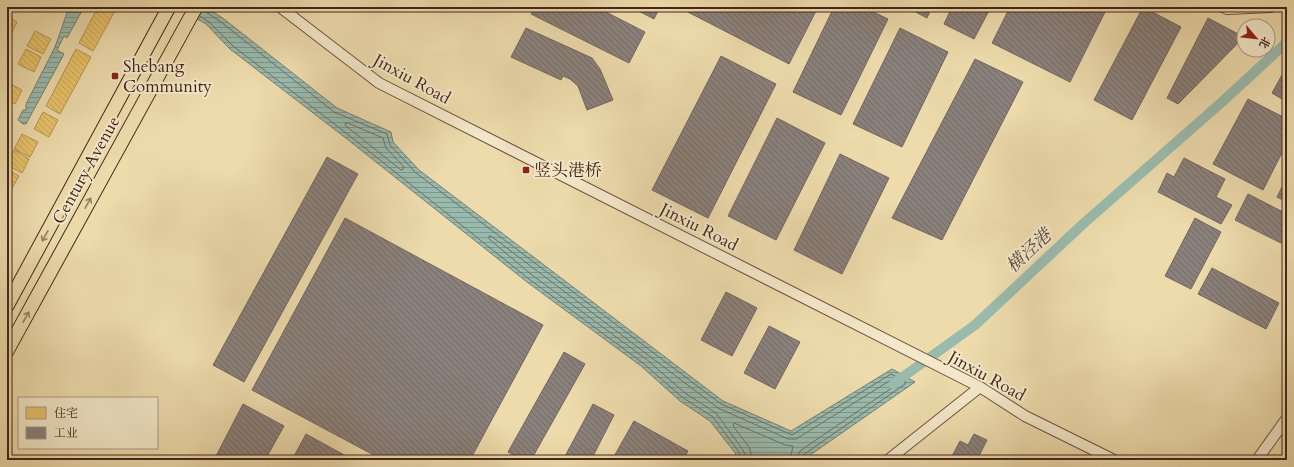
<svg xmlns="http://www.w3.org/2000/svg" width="1294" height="467" viewBox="0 0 1294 467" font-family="Cardo,'Noto Serif SC',serif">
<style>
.water{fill:url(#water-rules);stroke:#767f73}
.homes{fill:url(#homes-back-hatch);stroke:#b79552}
.industry{fill:url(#industry-back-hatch);stroke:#74665f}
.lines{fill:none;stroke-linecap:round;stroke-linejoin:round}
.shore{stroke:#6e7064;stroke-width:1}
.canal{stroke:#99bbae;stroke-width:10}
.minor-casing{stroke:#6d533f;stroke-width:12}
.major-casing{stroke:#42261b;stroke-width:15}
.minor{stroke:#f3e8c9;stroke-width:10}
.major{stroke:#eddbac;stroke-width:13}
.oneway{stroke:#988064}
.poi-dot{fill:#8f2418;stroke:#f3e8c9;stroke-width:1.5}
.labels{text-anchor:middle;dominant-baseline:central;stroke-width:4;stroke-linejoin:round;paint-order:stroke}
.poi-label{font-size:17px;fill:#42261b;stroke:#f3e8c9;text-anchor:start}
.street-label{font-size:17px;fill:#42261b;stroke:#f3e8c9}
.water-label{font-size:18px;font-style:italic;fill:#584b40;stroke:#f3e8c9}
</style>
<defs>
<pattern id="water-rules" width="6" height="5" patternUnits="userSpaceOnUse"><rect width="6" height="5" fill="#99bbae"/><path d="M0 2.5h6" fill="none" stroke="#7e988d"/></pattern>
<pattern id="homes-back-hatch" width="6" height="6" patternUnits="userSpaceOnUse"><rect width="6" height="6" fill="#e9c46a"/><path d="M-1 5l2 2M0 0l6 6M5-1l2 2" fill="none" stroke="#c9a85b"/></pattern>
<pattern id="industry-back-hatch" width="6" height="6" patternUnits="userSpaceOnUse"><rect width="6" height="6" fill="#8a817c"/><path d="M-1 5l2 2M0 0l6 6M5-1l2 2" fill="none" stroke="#726965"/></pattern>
</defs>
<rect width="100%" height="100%" fill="#eddbac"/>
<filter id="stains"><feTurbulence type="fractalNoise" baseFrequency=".005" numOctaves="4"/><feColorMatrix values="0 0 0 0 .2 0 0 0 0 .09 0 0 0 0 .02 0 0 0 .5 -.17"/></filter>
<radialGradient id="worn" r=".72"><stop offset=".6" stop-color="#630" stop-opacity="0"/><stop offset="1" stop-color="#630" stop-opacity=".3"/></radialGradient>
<path class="water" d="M69 7H84L67 38 64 36 57 50 64 54 26 124H23L18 120 23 110H26V104L55 47Z
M177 7H206L224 19 337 108 391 132 393 142 419 170 723 401 791 431 892 369 915 382 803 460H730L736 454 710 421 680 401 641 366 527 282 347 139 230 49 206 24Z"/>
<path class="homes" d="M14 7H25L23 12Z
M98 7H117L93 51 79 43Z
M7 16 17 22 10 36 7 35Z
M35 31 51 39 43 54 27 46Z
M26 49 41 57 34 72 18 64Z
M76 49 91 57 60 114 46 106Z
M7 82 22 90 15 104 7 100Z
M7 106 12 109 7 119Z
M43 112 58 120 49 137 34 129Z
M22 134 38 142 30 157 14 149Z
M14 150 29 159 22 173 7 165Z
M7 169 19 176 11 190 7 188Z"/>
<path class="industry" d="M535 7H596L645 32 629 63 531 14Z
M631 7H660L654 19Z
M684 7H812L817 9 789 64 682 9Z
M834 7H863L888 19 841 115 793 92Z
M906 7H932L927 18Z
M952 7H991L974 39 944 24Z
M1010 7H1094L1105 12 1070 82 992 43Z
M1143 7 1181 27 1132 120 1094 100Z
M1208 18 1244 37 1178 104 1167 98Z
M526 28 592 58 600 69 613 100 587 110 578 86 570 79 563 76 561 80 511 57Z
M900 28 948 52 902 147 853 124Z
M721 56 776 84 708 218 652 190Z
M975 59 1023 82 942 240 892 218Z
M1287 66V102L1272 93Z
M1248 99 1287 119V143L1263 190 1213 164Z
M777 118 825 143 776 240 728 216Z
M840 154 889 178 842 274 794 250Z
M327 157 358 174 244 382 213 365Z
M1184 158 1225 179 1216 197 1232 205 1221 224 1158 192 1167 173 1174 177Z
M1287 177V202L1277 197Z
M1248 194 1287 214V246L1235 220Z
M345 218 543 325 470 460H383L252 390Z
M1195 218 1221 232 1191 289 1165 276Z
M1212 268 1279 303 1266 329 1198 294Z
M726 292 757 308 732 356 701 340Z
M769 326 800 342 775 389 744 373Z
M564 352 585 364 531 460H522L508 452Z
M243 404 284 426 265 460H214Z
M593 404 614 415 591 460H563Z
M634 421 688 451 683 460H612Z
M306 434 346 456 344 460H292Z
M974 434 987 440 977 460H950L960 441 968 445Z"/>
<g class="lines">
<path class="shore" d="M204 7 206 12 221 22 334 112 387 134 390 145 416 173 721 404 792 435 891 374 905 381V384L803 455 801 460
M200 16 209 22 233 46 350 136 529 279 643 363 682 397 713 417 739 452V456L736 460
M348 123 383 138 386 148 404 167 403 169 401 170 346 126 345 124Z
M743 460 745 455 743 450 716 413 685 393 646 359 532 275 489 239V236H491L718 408 788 439H796L891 380 896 382V385L800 451 796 460
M750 460 751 453 749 447 733 426 734 423 785 445 793 446 790 460"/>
<path class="canal" d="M893 384 975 325 1083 224 1222 102 1287 42"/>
<g class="minor-casing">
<path id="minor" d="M280 7 379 83 980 387 1025 416 1114 460
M1223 7 1227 9 1271 7
M888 460 980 387
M1257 460 1287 418"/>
</g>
<g class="major-casing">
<path id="major" d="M7 306 169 7
M7 351 196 7"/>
</g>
<use href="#minor" class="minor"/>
<use href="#major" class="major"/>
</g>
<defs><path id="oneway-shaft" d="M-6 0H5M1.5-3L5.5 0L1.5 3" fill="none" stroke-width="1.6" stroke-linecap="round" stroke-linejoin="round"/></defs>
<g class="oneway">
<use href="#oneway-shaft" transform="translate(88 203) rotate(-61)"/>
<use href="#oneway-shaft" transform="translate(45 236) rotate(119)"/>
<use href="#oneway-shaft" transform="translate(26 317) rotate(-61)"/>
</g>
<g class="poi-dot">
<rect x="111" y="72" width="8" height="8" rx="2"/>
<rect x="522" y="166" width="8" height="8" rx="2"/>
</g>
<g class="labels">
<g class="poi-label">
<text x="123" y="66">Shebang<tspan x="123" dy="20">Community</tspan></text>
<text x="534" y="170">竖头港桥</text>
</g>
<g class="street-label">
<text transform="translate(412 79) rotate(29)">Jinxiu Road</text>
<text transform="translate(86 170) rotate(-61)">Century Avenue</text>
<text transform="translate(699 227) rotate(27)">Jinxiu Road</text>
<text transform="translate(987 376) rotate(29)">Jinxiu Road</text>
</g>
<g class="water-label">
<text transform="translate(1029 251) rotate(-43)">横泾港</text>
</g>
</g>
<rect width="1294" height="467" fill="none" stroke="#eddbac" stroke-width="24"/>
<rect x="8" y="8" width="1278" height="451" fill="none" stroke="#42261b" stroke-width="2"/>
<rect x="12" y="12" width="1270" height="443" fill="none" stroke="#42261b"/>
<rect x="18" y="397" width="140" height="52" fill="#f3e8c9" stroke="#ac9a83"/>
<rect x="26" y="407" width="20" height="12" fill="#e9c46a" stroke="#ac9a83"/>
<text x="54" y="417" font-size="12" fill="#42261b">住宅</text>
<rect x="26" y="427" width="20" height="12" fill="#8a817c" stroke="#ac9a83"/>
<text x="54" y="437" font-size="12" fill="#42261b">工业</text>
<g transform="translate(1256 38) rotate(118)"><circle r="19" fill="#f3e8c9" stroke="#ac9a83"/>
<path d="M0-3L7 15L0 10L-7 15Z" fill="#8f2418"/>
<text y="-6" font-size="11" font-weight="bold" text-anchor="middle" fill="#42261b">北</text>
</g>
<rect width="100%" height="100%" filter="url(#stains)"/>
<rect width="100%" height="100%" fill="url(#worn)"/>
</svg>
